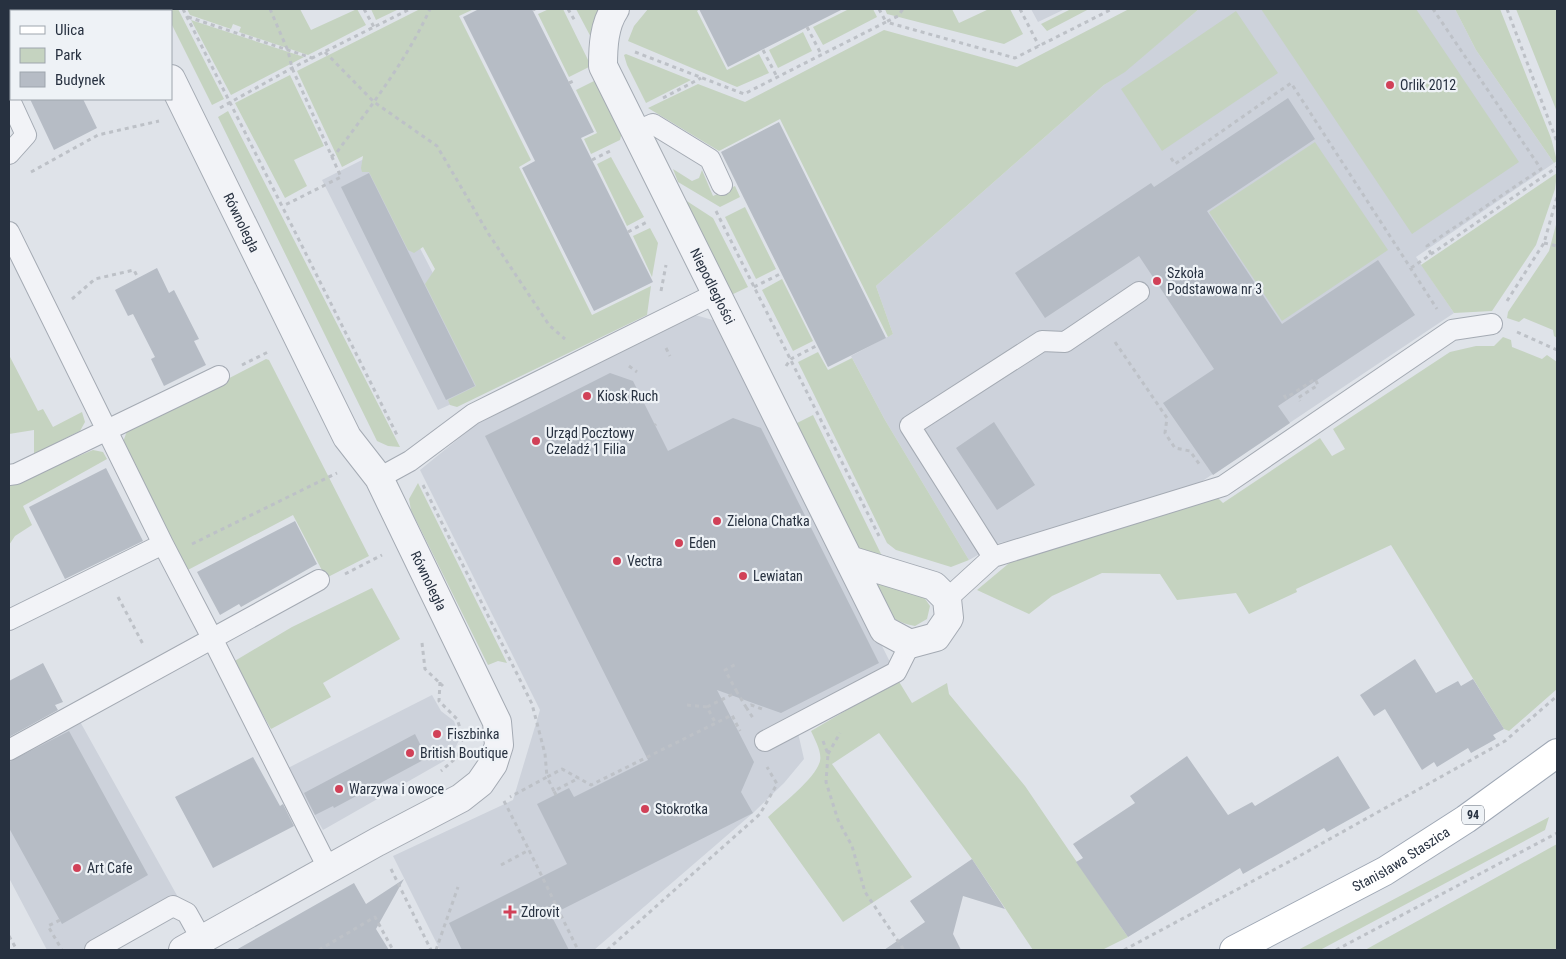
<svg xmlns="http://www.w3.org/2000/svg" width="1566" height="959" viewBox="0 0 1566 959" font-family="'Roboto Condensed',sans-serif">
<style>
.built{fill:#cdd2db}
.green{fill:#c5d3c0}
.building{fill:#b6bcc5}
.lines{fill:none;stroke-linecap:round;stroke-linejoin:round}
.lane-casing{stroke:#a4aab3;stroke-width:22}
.street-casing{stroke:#a4aab3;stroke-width:30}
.primary-casing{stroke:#9ea7b4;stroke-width:30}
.path{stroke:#bdc1c7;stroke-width:3;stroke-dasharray:4 4;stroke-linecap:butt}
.lane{stroke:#f2f3f7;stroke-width:20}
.street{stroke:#f2f3f7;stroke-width:28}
.primary{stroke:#fff;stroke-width:28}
.poi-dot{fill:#d14158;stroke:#eef2f6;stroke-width:2}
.labels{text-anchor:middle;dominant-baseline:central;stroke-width:4.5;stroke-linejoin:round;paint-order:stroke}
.shield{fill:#eef2f6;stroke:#636b77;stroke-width:1}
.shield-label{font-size:12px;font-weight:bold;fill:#273140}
.poi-label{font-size:14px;fill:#273140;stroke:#eef2f6;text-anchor:start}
.street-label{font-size:14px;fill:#273140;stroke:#eef2f6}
</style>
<rect width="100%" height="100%" fill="#dfe3e9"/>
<path class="built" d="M1031 9H1065L1038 22Z
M1199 9H1455L1476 50 1554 163 1416 257 1454 313 1195 486 1067 528 999 543 969 560 885 420 851 356 893 334 876 286 1104 85 1125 71Z
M372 155 491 386 438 410 322 180Z
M695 315 720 322 892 666 794 715 804 759 784 783 753 813 594 950H440L393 856 513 800 540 710 420 470 479 422Z
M432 695 441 711 454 721 460 738 451 757 323 830 288 768Z
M78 718 179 899 87 950H47L9 878V758Z"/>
<path class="green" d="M164 9H178L224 99 212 105 171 23V11H165Z
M187 9H300L311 30 357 9 366 25 308 55 239 32 241 27 233 24 231 29 190 15Z
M371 9H399L376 20Z
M420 9H474L459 16 531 160 519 167 592 315 651 286 647 315 457 407 450 405 448 400 476 386 425 284 435 269 423 247 414 253 408 250 369 172H362L361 168 363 156 342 167 297 71Z
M549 9H563L591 66 569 77 538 14Z
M576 9H599L594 43Z
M648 9H700L697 11 727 70 759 54 769 73 737 87 628 41 634 26Z
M849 9H873L877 17 823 45 813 27Z
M885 9H952L959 23 989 9H1010L1023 34 1004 44 887 14Z
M1071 9H1089L1047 31 1041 24Z
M1129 9H1199L1125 72 1104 85 876 286 893 334 888 337 780 119 719 151 648 108 698 84 745 102 884 30 1017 67Z
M1261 9H1416L1519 162 1412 234Z
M1455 9H1500L1551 138 1557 161 1554 163 1476 50Z
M1516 9H1557V112Z
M1236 11 1278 73 1162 151 1121 89Z
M191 20 304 57 231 95Z
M803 32 812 51 778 68 769 50Z
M626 54 691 80 646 103 627 65 624 55Z
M290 75 324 146 294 160 307 186 285 198 235 103Z
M598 79 623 128 620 140 591 154 584 139 597 133 576 90Z
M228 111 400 447 388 446 377 441 218 117Z
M1315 142 1388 250 1282 321 1209 212Z
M611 157 644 217 627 226 597 164Z
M673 169 692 181 699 178 702 170 713 196 735 186 740 197 720 207 678 182Z
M1557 173 1555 189 1536 245 1492 311 1454 313 1421 265Z
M679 196 713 218 748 287 729 296Z
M745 207 776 269 756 279 725 217Z
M1557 221V338L1554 336 1553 330 1524 318 1519 322 1507 318 1508 312 1549 251Z
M650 228 658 243 652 277 633 236Z
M782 279 813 341 793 351 762 290Z
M1503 337 1511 340 1512 347 1542 359 1547 355 1557 362V689L1509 731 1504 729 1391 545 1296 589 1297 592 1249 614 1236 593 1177 600 1160 574 1102 573 1052 596 1029 614 977 590 1014 559 1218 498 1223 503 1320 438 1332 456 1345 449 1333 429 1450 352 1476 346H1494Z
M818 352 828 370 852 358 885 420 969 560 951 567 896 550 887 543 798 362Z
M9 355 38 411 43 409 53 427 82 412 85 422 80 431 34 454V430L9 434Z
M266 359 269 360 369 556 326 578 293 515 184 572 123 442 127 431Z
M813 415 883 558 856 549 793 425Z
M93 450 103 452 107 459 23 506 32 525 15 536 9 545V485Z
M418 483 507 663 498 661 488 665 411 510 409 499Z
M866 574 922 594 930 606 927 619 915 626C882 620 881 601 866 574Z
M372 588 400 639 323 683 331 697 271 729 233 662 292 627Z
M898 680 912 703 947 683 949 694 1025 786 1128 937 1102 950H1033L972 859 879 733 832 764 912 877 843 922 768 817C781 805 816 778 820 761 822 752 815 740 811 731Z
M1549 817 1545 830 1320 950H1298Z
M1557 844V950H1365Z"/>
<path class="building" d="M479 9H532L594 132 581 138 653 282 594 311 522 168 535 161 463 17Z
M699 9H843L728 67Z
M1288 98 1315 139 1207 211 1282 324 1378 260 1415 315 1278 406 1290 423 1213 475 1163 403 1214 369 1139 256 1045 318 1015 273 1151 183 1154 187Z
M30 99H83L97 128 54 150Z
M779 122 886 338 828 367 721 152Z
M369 173 475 386 446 400 341 187Z
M157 268 169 293 174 290 199 339 194 341 206 365 164 386 151 359 155 357 133 314 128 316 115 290Z
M610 373 633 381 668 451 733 418 761 428 879 663 781 713 717 690 754 762 741 792 753 813 551 915 569 950H462L449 923 567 864 537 804 569 788 574 797 648 760 485 436Z
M994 422 1035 485 997 510 956 448Z
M106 468 143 541 65 579 29 507Z
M295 521 317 564 241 607 239 604 220 615 197 572Z
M1415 659 1436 693 1458 681 1461 686 1473 679 1504 729 1493 735 1496 739 1471 753 1468 748 1437 767 1434 762 1422 770 1385 709 1374 716 1360 695Z
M43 663 63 702 55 705 58 710 9 737V681Z
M69 731 148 875 62 924 9 828V762Z
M415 734 427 758 334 808 333 806 315 815 304 793Z
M1187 756 1228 815 1252 802 1255 806 1338 756 1370 808 1327 832 1324 828 1243 874 1240 868 1128 937 1076 862 1083 858 1073 844 1135 803 1130 796Z
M253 757 280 806 283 804 294 826 213 868 175 797Z
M972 859 1005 909 963 896 953 934 961 950H884L925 922 910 901Z
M404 879 376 929 389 950H236L354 883 366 904Z"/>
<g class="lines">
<g class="lane-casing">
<path id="lane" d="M9 98 26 135 9 154
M635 132 653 124 710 159 722 185
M9 232 163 544 212 638 329 870
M9 475 16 474 219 376
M379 478 410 461 473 414 717 293
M993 557 910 426 1042 341 1065 342 1139 292
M947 599 993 557 1223 486 1452 330 1492 324
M9 620 163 544
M765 741 896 672 910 644
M9 750 319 580
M95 950 173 906 187 913 202 940"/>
</g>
<g class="street-casing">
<g id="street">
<path d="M138 9 139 11"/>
<path id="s1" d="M615 9C604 25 603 47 603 66L849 560 934 586 947 599 949 618 936 637 910 644 884 630 849 560"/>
<path id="s2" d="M171 79 347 437 379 478 497 722 499 745 493 764 480 783 461 798 377 842 183 950"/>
</g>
</g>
<g class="primary-casing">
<g id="primary">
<path id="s3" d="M1234 950 1385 871 1466 819 1557 753"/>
</g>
</g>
<path class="path" d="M183 9 398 437
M270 9 288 51 292 68 341 177 283 206
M364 9 374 27
M568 9 575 21
M879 9 886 22 898 16 903 9
M1020 9 1039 46
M1507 9 1557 142
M533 10 535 9
M188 17 312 58
M807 27 821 54
M763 50 777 77
M325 52 374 102 437 146 488 233 549 325 565 339
M635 52 744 94 886 22 1015 58 1112 9
M569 83 576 80
M663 98 701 78
M220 108 292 68 410 9
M331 157 337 152C371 106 406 61 430 9
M1171 158 1175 164 1291 83 1437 309
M592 160 610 151
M31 172 98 135 159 121
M716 211 879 536
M628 232 647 222
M1544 243 1557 246
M1431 254 1427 246 1541 169 1433 9
M1411 268 1557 167
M754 287 782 273
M661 291 666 265
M72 299 95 279 134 270 138 278
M1507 301 1544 243 1557 197
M1517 332 1557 350
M1115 342 1167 418 1165 433 1175 448 1190 451 1200 465
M666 348 670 356
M242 365 270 351
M629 366 637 372
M786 366 791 359 818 345
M1284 395 1286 398 1315 379 1318 385 1298 398 1300 401
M655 425 656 424
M423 485 532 704 545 754 547 777 510 797
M192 544 337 473
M345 574 382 555
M118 597 144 646
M422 643 425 669 443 686
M440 682 439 701 457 719 463 737 456 758 441 771
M737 692 725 670 738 663
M687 705 707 707 715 722
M707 707 737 692 746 707 751 705 765 710
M746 707 753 718
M823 741 828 754 826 782 838 820 852 846 865 892 904 950
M828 754 840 733
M554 791 547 777 562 769 591 785 732 715 740 731
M556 795 554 791 579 778
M504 801 529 850
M501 865 529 850 578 950
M391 869 431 950
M60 920 48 926 62 950
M9 936 17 950
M319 950 375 917 393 950
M436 950 458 887
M607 950 760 814 777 784 767 767
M1124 950 1294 859 1505 741 1557 696
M1336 950 1557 833"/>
<use href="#lane" class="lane"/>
<use href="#street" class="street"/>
<use href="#primary" class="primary"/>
</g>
<g class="poi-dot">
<circle cx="1390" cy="85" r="5"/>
<circle cx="1157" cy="281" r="5"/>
<circle cx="587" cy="396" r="5"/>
<circle cx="536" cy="441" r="5"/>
<circle cx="717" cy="521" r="5"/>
<circle cx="679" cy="543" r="5"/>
<circle cx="617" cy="561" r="5"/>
<circle cx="743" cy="576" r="5"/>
<circle cx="437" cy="734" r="5"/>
<circle cx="410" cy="753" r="5"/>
<circle cx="339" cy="789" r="5"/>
<circle cx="645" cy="809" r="5"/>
<circle cx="77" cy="868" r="5"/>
<path d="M507.5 904.5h5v5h5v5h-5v5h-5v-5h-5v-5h5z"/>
</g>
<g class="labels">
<rect class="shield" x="1462" y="805.5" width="22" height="19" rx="4"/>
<g class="shield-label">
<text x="1473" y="815">94</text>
</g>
<g class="poi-label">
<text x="1400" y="85">Orlik 2012</text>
<text x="1167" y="273">Szkoła<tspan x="1167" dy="16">Podstawowa nr 3</tspan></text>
<text x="597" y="396">Kiosk Ruch</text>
<text x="546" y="433">Urząd Pocztowy<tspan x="546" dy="16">Czeladź 1 Filia</tspan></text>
<text x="727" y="521">Zielona Chatka</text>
<text x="689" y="543">Eden</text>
<text x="627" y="561">Vectra</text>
<text x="753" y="576">Lewiatan</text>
<text x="447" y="734">Fiszbinka</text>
<text x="420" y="753">British Boutique</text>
<text x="349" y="789">Warzywa i owoce</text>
<text x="655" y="809">Stokrotka</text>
<text x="87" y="868">Art Cafe</text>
<text x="521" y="912">Zdrovit</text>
</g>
<g class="street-label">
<text stroke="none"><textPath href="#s2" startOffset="160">Równoległa</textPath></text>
<text stroke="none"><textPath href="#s1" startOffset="305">Niepodległości</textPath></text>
<text stroke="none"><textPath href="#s2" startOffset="565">Równoległa</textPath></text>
<text stroke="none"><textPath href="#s3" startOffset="190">Stanisława Staszica</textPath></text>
</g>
</g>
<rect width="1566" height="959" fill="none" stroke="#273140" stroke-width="20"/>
<rect x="10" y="10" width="162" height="90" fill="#eef2f6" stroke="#9ea5ad"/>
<rect x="20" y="26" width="25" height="8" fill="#ffffff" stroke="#9ea5ad"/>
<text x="55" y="35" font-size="15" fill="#273140">Ulica</text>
<rect x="20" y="48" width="25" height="15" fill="#c5d3c0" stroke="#9ea5ad"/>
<text x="55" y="60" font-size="15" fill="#273140">Park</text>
<rect x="20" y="72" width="25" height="15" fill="#b6bcc5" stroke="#9ea5ad"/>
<text x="55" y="85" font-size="15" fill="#273140">Budynek</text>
</svg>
